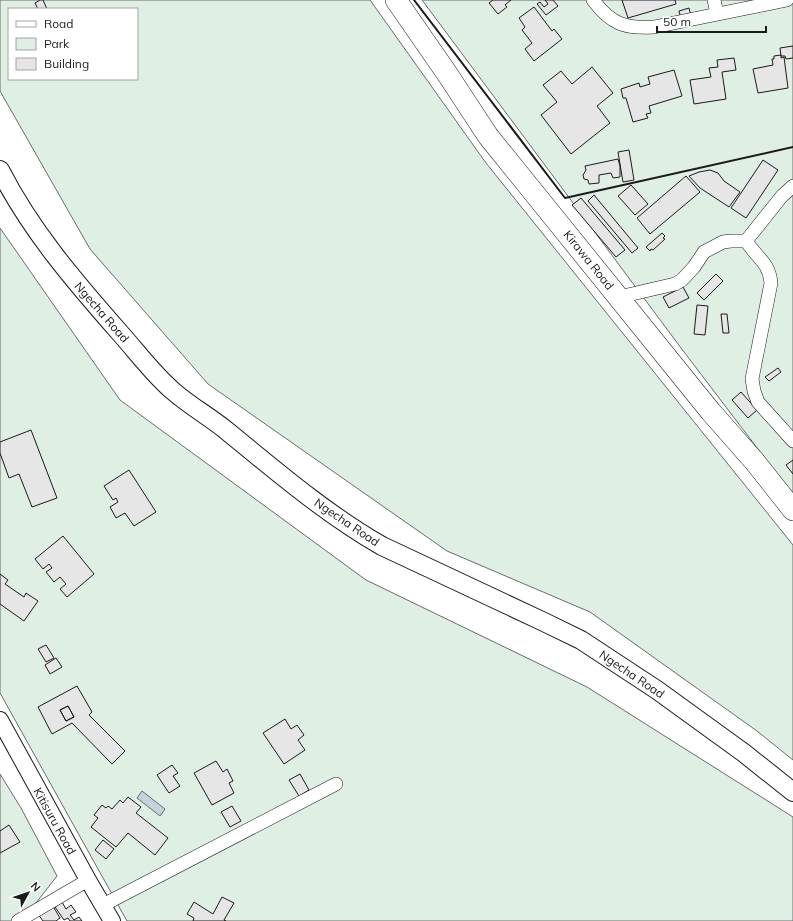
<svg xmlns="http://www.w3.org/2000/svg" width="793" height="921" viewBox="0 0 793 921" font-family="Mulish,sans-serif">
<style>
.green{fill:#e0efe3;stroke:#6a6a6a;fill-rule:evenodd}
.water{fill:#c6d2dc;stroke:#6a6a6a}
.building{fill:#e6e6e6;stroke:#1a1a1a;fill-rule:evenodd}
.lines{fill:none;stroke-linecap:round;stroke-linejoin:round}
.minor-casing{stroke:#1a1a1a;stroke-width:14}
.tertiary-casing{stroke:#1a1a1a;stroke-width:18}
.secondary-casing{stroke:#1a1a1a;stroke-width:20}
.primary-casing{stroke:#1a1a1a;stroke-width:22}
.minor{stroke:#fff;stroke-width:13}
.tertiary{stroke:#fff;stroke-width:16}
.secondary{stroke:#fff;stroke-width:18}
.primary{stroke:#fff;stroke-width:21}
.wall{stroke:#1a1a1a;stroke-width:2}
.labels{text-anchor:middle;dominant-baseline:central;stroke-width:3;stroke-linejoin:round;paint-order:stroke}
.street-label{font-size:12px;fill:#1a1a1a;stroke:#fff}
</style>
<rect width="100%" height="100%" fill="#fff"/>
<path class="green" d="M0 0H370L486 163 793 545V760L757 731 590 612 447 551 208 384 90 249 0 91ZM9 9H137V79H9Z
M422 0H793V495L681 348Z
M0 228 120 400 366 580 587 687 793 817V921H127L0 693Z
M0 774 21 808 57 876 22 921H0Z"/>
<path class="water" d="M142 791 165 809 160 816 137 798Z"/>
<path class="building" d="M40 0H43L47 9H38L35 3Z
M493 0H511L505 5 507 7 498 14 489 3Z
M545 0H553L558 6 546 15 537 4 540 2 544 7 548 4Z
M622 0H675L676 4 628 18Z
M534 7 552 31 554 29 562 39 534 61 525 49 532 43 522 30 525 27 519 18Z
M689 8 691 16 681 19 679 11Z
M793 46V58L786 59 785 56H781L780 48Z
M781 55V58L784 57 788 88 758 93 753 69 773 65 772 59H774V56Z
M734 58 736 70 722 72 726 99 694 104 690 80 711 77 709 68 718 67 717 60Z
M592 67 613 93 597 106 610 123 571 154 541 115 557 102 543 85 561 71 572 84Z
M674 70 682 96 649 106 651 113 646 114 648 118 633 122 626 98H623L621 89 639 83 640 87 650 84 648 77Z
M629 150 634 180 623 182 618 152Z
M618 159 620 166V177L613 178 611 173 599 175V183L589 184 588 180 584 179 583 175 586 170 585 166Z
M763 160 778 170 746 218 731 208Z
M710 170 718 173 724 181 740 192 729 207 700 188 689 176 699 172Z
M686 176 700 192 650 234 637 218Z
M631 185 648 204 635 215 618 196Z
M594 195 638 248 632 253 588 201Z
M581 198 625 250 616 257 572 205Z
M662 233 665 236 663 238 665 239 653 250 651 249 650 251 646 247Z
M716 274 723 281 704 300 697 293Z
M683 287 689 298 669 308 663 297Z
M697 305 708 306 705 335 694 334Z
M721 314H727L729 333H723Z
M778 368 781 372 769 381 765 377Z
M741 392 757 410 748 418 732 400Z
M31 430 57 498 32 507 19 474 9 478 0 453V442Z
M793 460V474L786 465Z
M129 470 156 512 134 526 125 513 116 518 110 507 118 502 116 498 113 500 104 486Z
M63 536 94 574 67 597 60 589 66 584 60 577 54 582 46 572 52 568 49 564 43 569 35 559Z
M0 574 8 580 5 584 24 597 26 593 38 601 24 621 0 604Z
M46 645 54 658 46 662 38 649Z
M56 658 62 667 50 674 45 665Z
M77 686 92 712 89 715 125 751 112 764 72 723 52 734 38 707ZM68 706 74 717 66 721 60 710Z
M68 706 74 717 66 721 60 710Z
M285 719 291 729 297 725 304 735 298 740 305 750 284 764 263 733Z
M216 761 223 772 227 769 233 781 229 783 234 793 212 805 194 773Z
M172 765 178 773 173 776 180 786 169 793 157 775Z
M300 774 309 790 299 796 289 780Z
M128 797 141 807 136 813 168 838 155 855 128 833 116 847 91 827 98 818 94 815 102 805 106 808 108 806 112 809 120 800 123 803Z
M232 806 241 821 230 827 221 812Z
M9 825 20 842 0 853V831Z
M103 840 114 849 106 859 95 850Z
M222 897 234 903 224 920 226 921H193L194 918 187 914 194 902 213 914Z
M62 902 66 909 71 905 76 912 70 915 74 920 79 917 82 921H70L68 918 64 920 55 907Z
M53 906 60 918 56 921H43L38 914Z"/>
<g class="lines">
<g class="minor-casing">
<path id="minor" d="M593 0C611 24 625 29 654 27L787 0
M714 0 717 14
M746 241C757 258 769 262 771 283L752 379 754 391 758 402 793 441
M746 241 782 196 793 186
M619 297 675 284 682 280 694 267 704 252 723 242 731 241H746
M103 905 336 784
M18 921 88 880"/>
</g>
<g class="tertiary-casing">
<path id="tertiary" d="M0 720 88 880 112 921"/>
</g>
<g class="secondary-casing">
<path id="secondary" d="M0 170C31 231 76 283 120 333 138 353 153 374 173 391 190 406 210 417 227 431 276 471 326 514 382 546L544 622 581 640 657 690 744 753 793 792"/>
</g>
<g class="primary-casing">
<path id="primary" d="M396 0 448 75 488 136 711 412 755 462 793 510"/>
</g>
<use href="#minor" class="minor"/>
<use href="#tertiary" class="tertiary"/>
<use href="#secondary" class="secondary"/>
<use href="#primary" class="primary"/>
<path class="wall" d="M414 0 565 198 793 147"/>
</g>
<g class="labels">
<g class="street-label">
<text transform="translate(589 260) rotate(51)">Kirawa Road</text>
<text transform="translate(102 312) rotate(49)">Ngecha Road</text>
<text transform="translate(347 522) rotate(34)">Ngecha Road</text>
<text transform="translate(632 674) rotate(34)">Ngecha Road</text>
<text transform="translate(55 821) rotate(61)">Kitisuru Road</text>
</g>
</g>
<rect x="8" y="8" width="130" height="72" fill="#ffffff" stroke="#a3a3a3"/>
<rect x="16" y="21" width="20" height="6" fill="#ffffff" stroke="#a3a3a3"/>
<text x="44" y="28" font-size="12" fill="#1a1a1a">Road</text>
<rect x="16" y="38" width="20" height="12" fill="#e0efe3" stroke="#a3a3a3"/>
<text x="44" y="48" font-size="12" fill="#1a1a1a">Park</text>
<rect x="16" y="58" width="20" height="12" fill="#e6e6e6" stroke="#a3a3a3"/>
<text x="44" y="68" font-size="12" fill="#1a1a1a">Building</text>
<g transform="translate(28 893) rotate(50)" stroke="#ffffff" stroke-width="3" paint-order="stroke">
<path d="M0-3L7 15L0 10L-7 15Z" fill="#1a1a1a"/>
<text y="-6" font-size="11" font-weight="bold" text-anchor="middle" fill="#1a1a1a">N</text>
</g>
<path d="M657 26v6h109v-6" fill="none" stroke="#1a1a1a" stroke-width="2"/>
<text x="663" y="26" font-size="12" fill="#1a1a1a" stroke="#ffffff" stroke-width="3" paint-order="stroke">50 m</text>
</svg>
